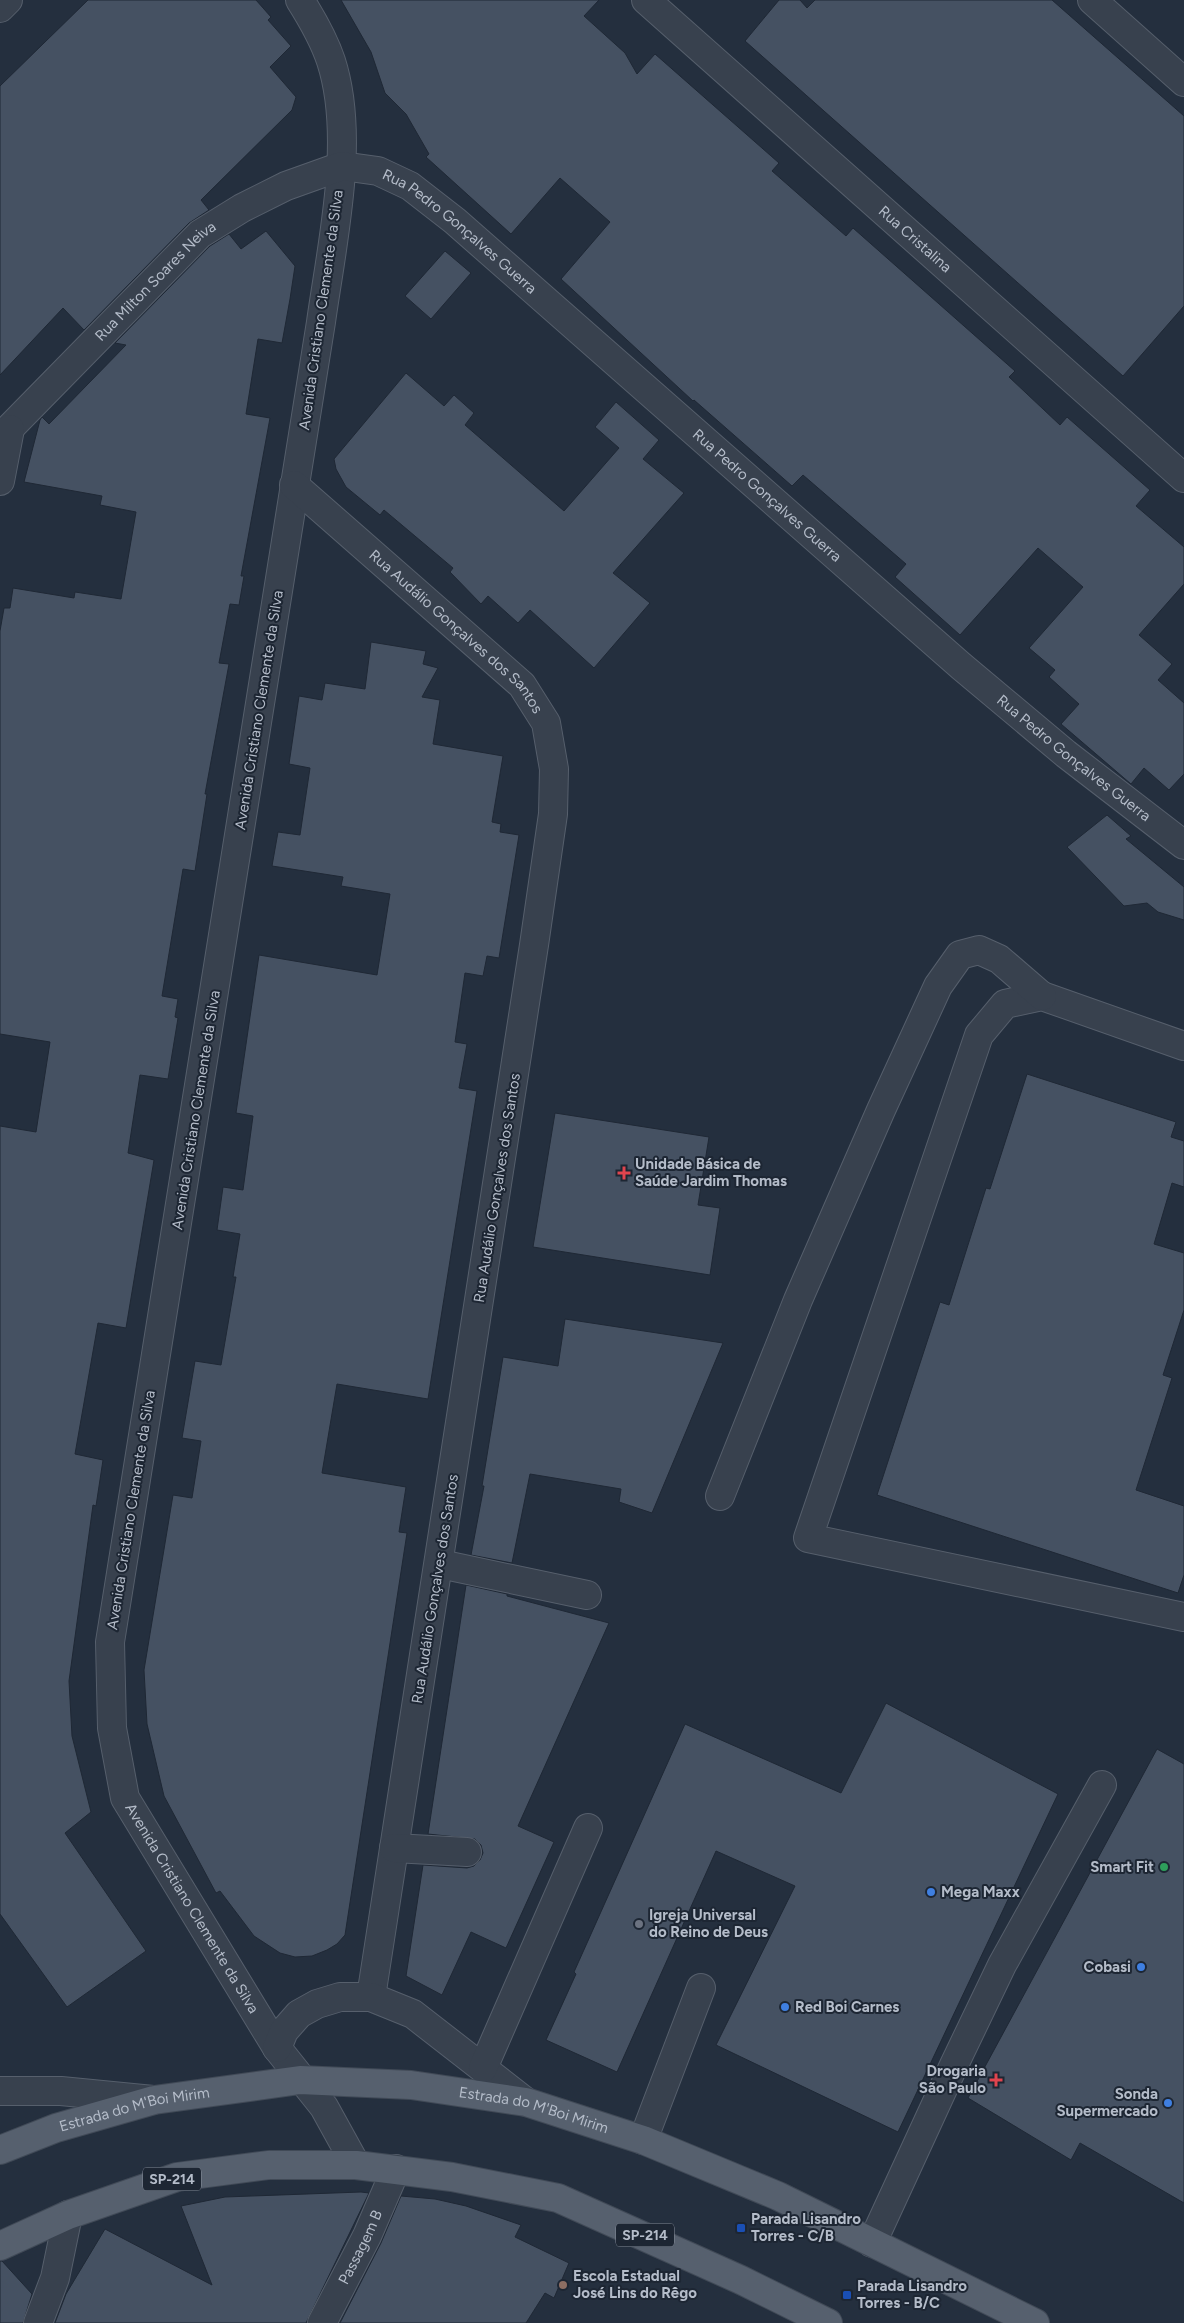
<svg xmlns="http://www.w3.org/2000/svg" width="1184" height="2323" viewBox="0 0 1184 2323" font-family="Figtree,sans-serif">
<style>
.building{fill:#455162;stroke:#1f2835}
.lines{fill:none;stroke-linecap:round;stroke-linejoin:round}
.minor-casing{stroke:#565f6c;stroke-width:30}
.major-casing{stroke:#414a57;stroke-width:30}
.minor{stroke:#38414e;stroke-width:28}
.major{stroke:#56606e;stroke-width:28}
.health-dot{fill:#e0444e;stroke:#1d2633;stroke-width:2}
.leisure-dot{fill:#2e9e5b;stroke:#1d2633;stroke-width:2}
.shop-dot{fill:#3f7fe0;stroke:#1d2633;stroke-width:2}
.worship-dot{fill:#6b7280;stroke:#1d2633;stroke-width:2}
.transit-dot{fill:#1a4fb4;stroke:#1d2633;stroke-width:2}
.education-dot{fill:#8d6e63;stroke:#1d2633;stroke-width:2}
.labels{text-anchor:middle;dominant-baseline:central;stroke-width:4;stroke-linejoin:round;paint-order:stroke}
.shield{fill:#1d2633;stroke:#878f9c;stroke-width:1}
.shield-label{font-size:14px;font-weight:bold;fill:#b4bcc9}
.street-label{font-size:15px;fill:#b4bcc9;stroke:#1d2633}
.poi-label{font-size:15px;font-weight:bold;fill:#b4bcc9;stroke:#1d2633;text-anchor:start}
</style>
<rect width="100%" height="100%" fill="#242f3e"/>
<path class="building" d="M88 0H256L271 17 268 20 291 46 270 67 296 97 292 110 201 200 209 210 189 223 84 330 63 308 0 375V86Z
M341 0H599L584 16 625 53 637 74 655 54 779 163 772 171 846 236 853 228 1015 371 1009 377 1060 425 1067 417 1150 490 1136 506 1184 547V584L1139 635 1172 664 1158 680 1184 703V774L1169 790 1144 768 1131 784 1061 724 1079 704 1049 677 1055 670 1029 648 1083 587 1038 548 960 635 895 577 906 564 803 475 792 486 694 400 693 401 561 279 610 222 560 178 511 234 426 157 429 154 406 114 385 93 371 52Z
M779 0H800L807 8 815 0H1052L1184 116V306L1123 376 745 41Z
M266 231 295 266 290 299 282 343 258 339 246 414 270 418 241 576H244L239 605 230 604 219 663 229 664 205 794H207L195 871 183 869 162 996 178 999 175 1017 178 1018 168 1079 140 1075 128 1153 154 1160 126 1328 98 1323 75 1454 103 1460 96 1506 93 1505 69 1681 72 1736 91 1812 65 1833 146 1951 67 2007 0 1914V1126L36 1132 50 1042 0 1034V631L4 608H10L13 588 74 598 75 592 121 599 136 512 100 505 102 496 24 482 40 420 42 417 49 424 126 345 115 343 210 246 229 234 241 249Z
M445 251 471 273 431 319 405 296Z
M406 373 444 406 454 395 474 413 465 425 564 511 619 448 595 427 616 402 659 440 643 459 684 493 613 573 650 603 594 668 530 610 518 623 488 596 481 604 450 572 453 568 384 510 380 515 346 487 336 469 334 459Z
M371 642 426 651 423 664 438 668 422 697 440 700 433 744 503 756 492 822 501 824 500 832 519 835 499 958 487 956 483 976 465 973 455 1042 467 1044 459 1088 477 1091 428 1399 337 1384 322 1473 406 1487 399 1532 407 1533 345 1935 337 1944 327 1950 312 1956 295 1957 280 1953 254 1936 220 1891 216 1893 164 1796 147 1724 144 1670 173 1495 192 1498 201 1441 182 1438 195 1361 221 1365 236 1277H233L240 1234 217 1230 223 1187 243 1190 253 1116 236 1113 259 955 377 975 390 894 341 886 343 877 272 866 278 832 300 835 310 768 289 764 299 696 322 700 325 683 365 689Z
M1107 815 1131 836 1126 839 1184 887V920L1158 912 1147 903 1124 906 1067 847Z
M1027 1074 1176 1122 1171 1137 1184 1141V1187L1172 1183 1154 1244 1184 1253V1310L1163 1375 1172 1378 1136 1490 1184 1506V1575L1178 1593 877 1495 940 1302 949 1305 986 1188 990 1189Z
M555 1113 709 1137 698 1205 720 1208 710 1275 533 1247Z
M565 1319 723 1343 652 1513 619 1502 621 1489 530 1474 512 1563 471 1555 484 1486H482L503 1357 558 1366Z
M466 1585 507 1594V1596L609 1623 518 1826 554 1842 506 1948 471 1932 442 1995 406 1976 423 1865 467 1868 474 1866 480 1860 483 1853 481 1845 475 1839 428 1834Z
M886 1703 1058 1794 898 2132 716 2045 795 1886 716 1851 617 2072 546 2040 576 1974 574 1972 685 1724 841 1793Z
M1157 1749 1184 1764V2203L1080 2143 1071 2160 968 2098Z
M361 2192 369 2193 306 2323H55L66 2294 105 2229 212 2285 181 2206 225 2197Z
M401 2196 435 2199 466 2206 521 2225 515 2237 569 2263 554 2298 545 2293 526 2323H340L381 2243Z
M0 2261H2L32 2294 23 2323H0Z"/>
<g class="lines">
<g class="minor-casing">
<g id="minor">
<path id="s1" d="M300 0C312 19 324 40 331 61 356 138 332 243 321 322L110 1642 112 1728 125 1798 277 2048 324 2107 356 2165"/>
<path id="s2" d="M646 0 1184 478"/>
<path d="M1092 0 1184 82"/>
<path d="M0 8 8 0"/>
<path id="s3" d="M0 438 200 234 242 208 286 186 342 166 378 171 410 186 455 221 961 666 1066 754 1184 845"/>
<path d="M0 481 10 429"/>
<path id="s4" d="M294 485 522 685 546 723 554 769 553 814 534 945 371 1997"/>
<path d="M1184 1046 1042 996 1005 1004 979 1035 808 1538 1184 1617"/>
<path d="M720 1496 798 1300 881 1110 938 986 960 955 979 950 999 959 1042 996"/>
<path d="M440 1564 587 1595"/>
<path d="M394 1848 467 1852"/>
<path d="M277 2048 284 2031 299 2014 317 2004 340 1997H371L413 2014 526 2102"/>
<path d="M483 2068 588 1828"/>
<path d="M0 2091H61L153 2100"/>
<path d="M643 2140 701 1988"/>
<path d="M872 2243 954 2065 1002 1965 1102 1785"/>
<path d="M38 2323 55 2278 68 2215"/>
<path id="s5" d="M322 2323 367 2236 396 2169"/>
</g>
</g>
<g class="major-casing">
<g id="major">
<path id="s6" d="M0 2150 56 2128 154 2100 300 2080 411 2085 526 2102 643 2140 778 2196 1035 2323"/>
<path d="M0 2246 68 2215 177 2177 269 2165H356L452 2177 558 2198 741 2280 828 2323"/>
</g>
</g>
<use href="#minor" class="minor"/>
<use href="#major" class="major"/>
</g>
<g class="health-dot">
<path d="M621.5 1165.5h5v5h5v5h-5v5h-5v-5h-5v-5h5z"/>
<path d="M993.5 2072.5h5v5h5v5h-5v5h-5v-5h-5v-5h5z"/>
</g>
<circle class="leisure-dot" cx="1164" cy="1867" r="5"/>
<g class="shop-dot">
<circle cx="931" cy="1892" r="5"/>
<circle cx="1141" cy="1967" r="5"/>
<circle cx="785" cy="2007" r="5"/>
<circle cx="1168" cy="2103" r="5"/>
</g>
<circle class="worship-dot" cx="639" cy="1924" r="5"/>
<g class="transit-dot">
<rect x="736" y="2223" width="10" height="10" rx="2.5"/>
<rect x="842" y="2290" width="10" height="10" rx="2.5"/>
</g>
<circle class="education-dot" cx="563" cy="2285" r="5"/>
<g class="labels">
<g class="shield">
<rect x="143" y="2167.5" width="58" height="23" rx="4"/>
<rect x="616" y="2223.5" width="58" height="23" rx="4"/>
</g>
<g class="shield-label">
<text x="172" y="2179">SP-214</text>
<text x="645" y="2235">SP-214</text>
</g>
<g class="street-label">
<text stroke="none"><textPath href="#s3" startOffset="582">Rua Pedro Gonçalves Guerra</textPath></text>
<text stroke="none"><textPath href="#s2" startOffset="360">Rua Cristalina</textPath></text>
<text stroke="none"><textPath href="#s3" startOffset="221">Rua Milton Soares Neiva</textPath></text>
<text transform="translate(321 310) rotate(-82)">Avenida Cristiano Clemente da Silva</text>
<text stroke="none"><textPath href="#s3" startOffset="988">Rua Pedro Gonçalves Guerra</textPath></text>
<text stroke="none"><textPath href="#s4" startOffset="219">Rua Audálio Gonçalves dos Santos</textPath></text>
<text transform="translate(259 710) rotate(-81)">Avenida Cristiano Clemente da Silva</text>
<text stroke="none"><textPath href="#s3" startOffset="1392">Rua Pedro Gonçalves Guerra</textPath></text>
<text transform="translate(196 1110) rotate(-81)">Avenida Cristiano Clemente da Silva</text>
<text transform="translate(497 1188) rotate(-81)">Rua Audálio Gonçalves dos Santos</text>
<text transform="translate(131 1510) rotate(-81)">Avenida Cristiano Clemente da Silva</text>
<text transform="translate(435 1589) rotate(-81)">Rua Audálio Gonçalves dos Santos</text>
<text stroke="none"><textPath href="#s1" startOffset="1955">Avenida Cristiano Clemente da Silva</textPath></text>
<text stroke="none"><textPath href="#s6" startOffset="141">Estrada do M'Boi Mirim</textPath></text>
<text stroke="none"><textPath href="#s6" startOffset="546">Estrada do M'Boi Mirim</textPath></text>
<text stroke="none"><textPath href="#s5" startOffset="85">Passagem B</textPath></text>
</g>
<g class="poi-label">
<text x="635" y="1164">Unidade Básica de<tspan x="635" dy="17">Saúde Jardim Thomas</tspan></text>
<text x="1154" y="1867" text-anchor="end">Smart Fit</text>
<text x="941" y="1892">Mega Maxx</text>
<text x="649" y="1915">Igreja Universal<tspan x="649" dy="17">do Reino de Deus</tspan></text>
<text x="1131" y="1967" text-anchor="end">Cobasi</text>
<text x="795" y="2007">Red Boi Carnes</text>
<text x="986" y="2071" text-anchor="end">Drogaria<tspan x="986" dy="17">São Paulo</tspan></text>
<text x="1158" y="2094" text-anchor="end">Sonda<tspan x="1158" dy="17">Supermercado</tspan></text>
<text x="751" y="2219">Parada Lisandro<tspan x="751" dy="17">Torres - C/B</tspan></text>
<text x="573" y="2276">Escola Estadual<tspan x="573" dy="17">José Lins do Rêgo</tspan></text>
<text x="857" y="2286">Parada Lisandro<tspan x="857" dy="17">Torres - B/C</tspan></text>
</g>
</g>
</svg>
